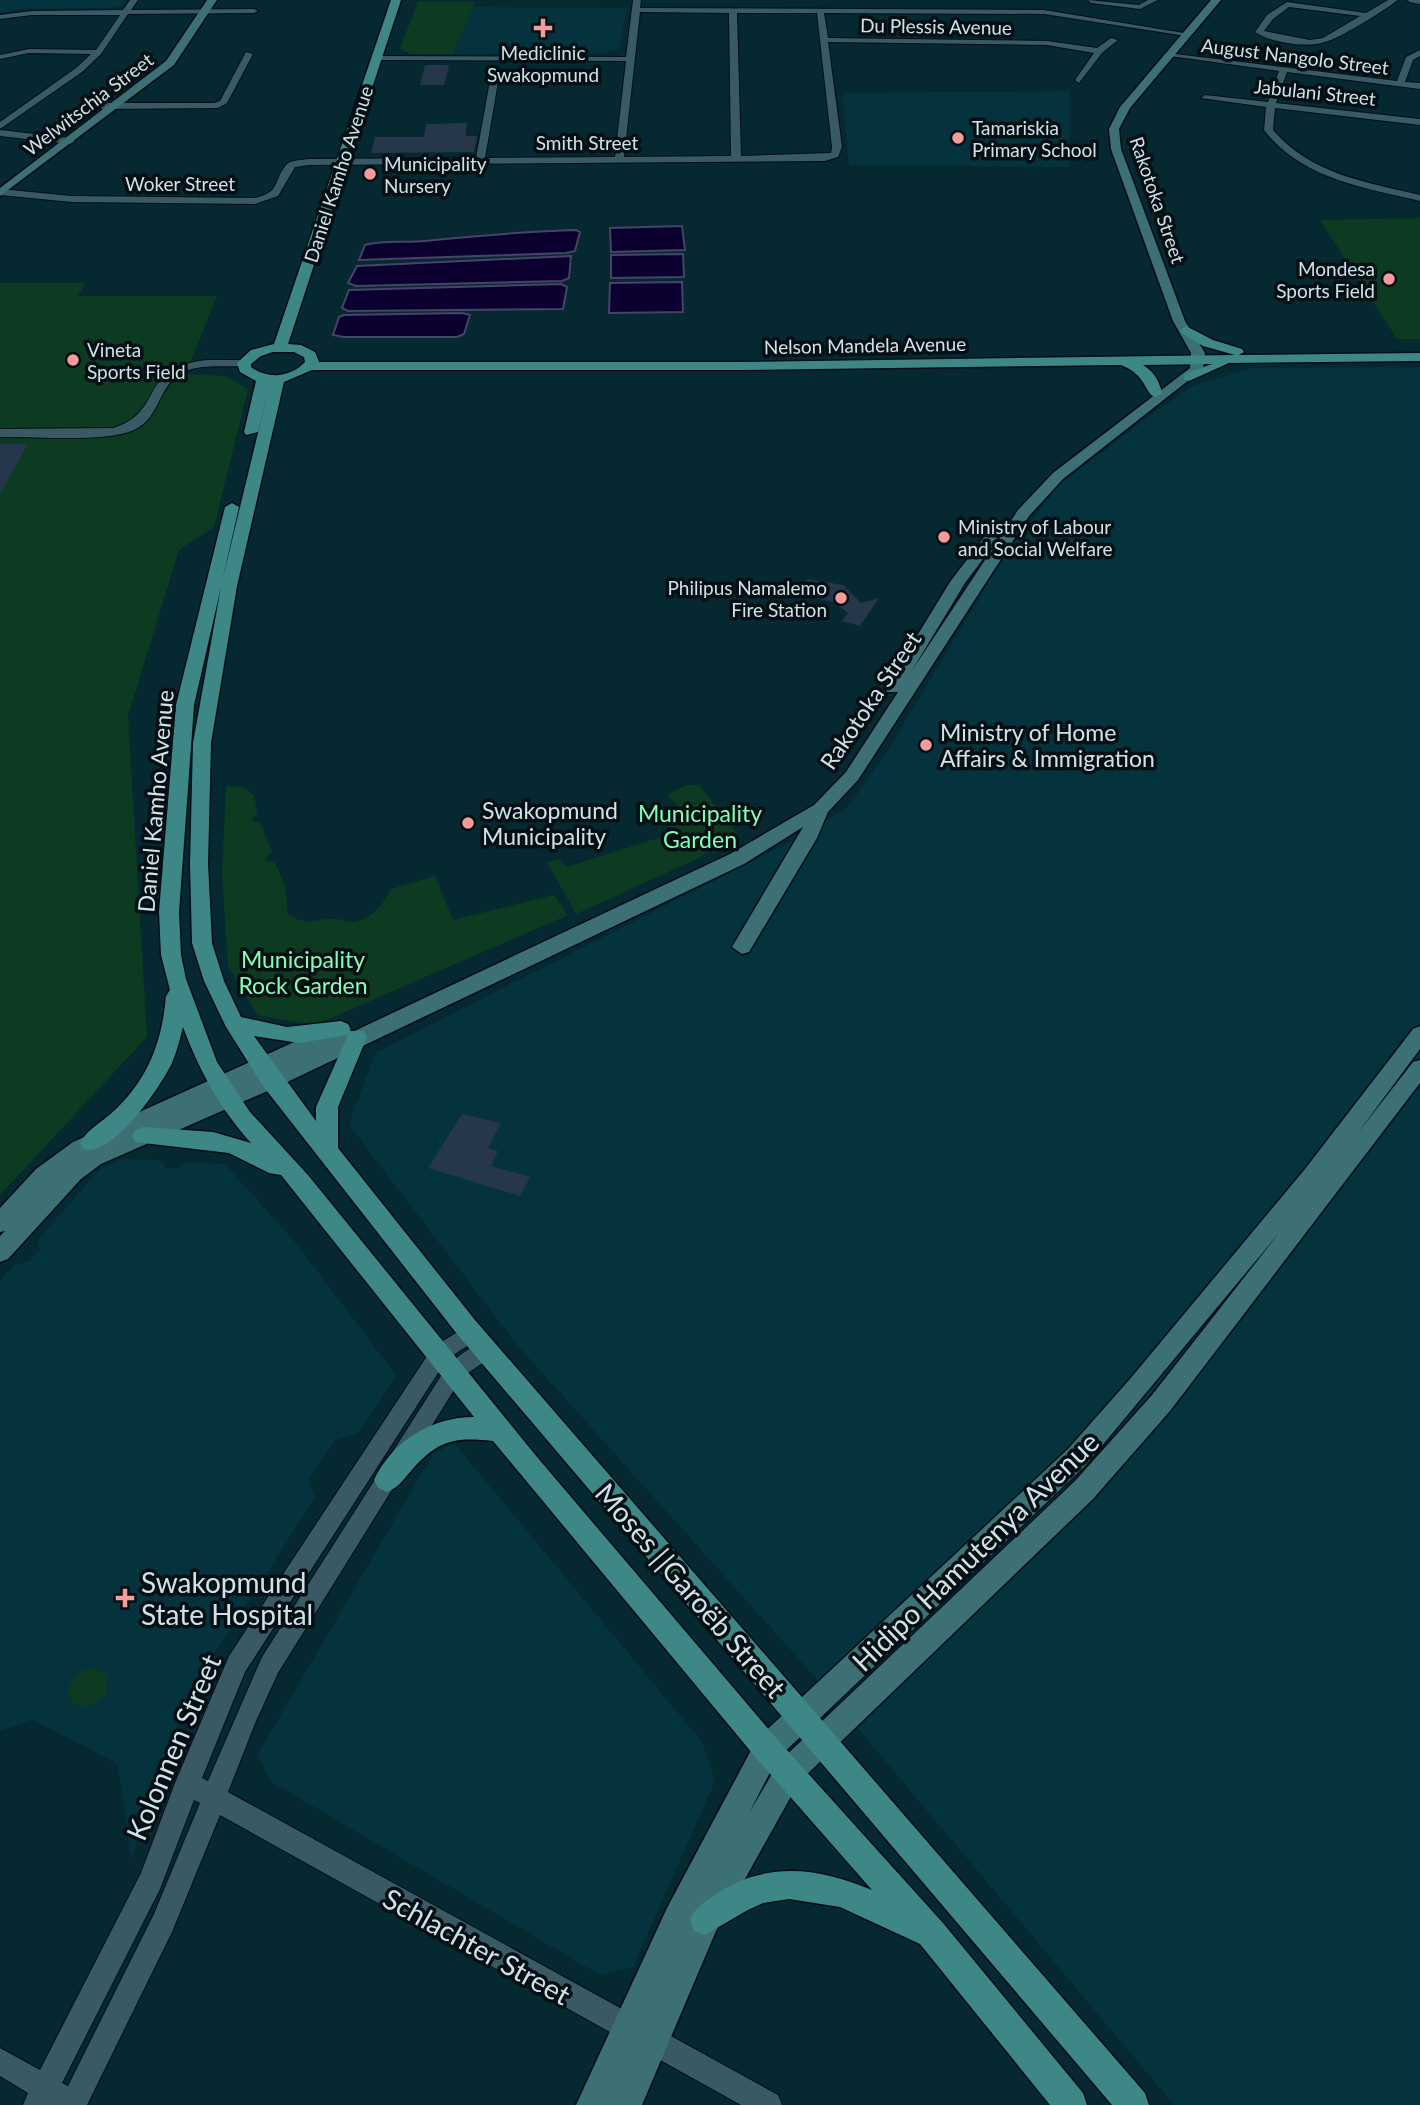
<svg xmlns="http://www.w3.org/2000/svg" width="1420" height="2105" viewBox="0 0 1420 2105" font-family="Lato,sans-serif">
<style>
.built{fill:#04333e}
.green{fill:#0c3b22}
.water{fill:#0b002f;stroke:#464466;stroke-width:2}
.building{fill:#26374b}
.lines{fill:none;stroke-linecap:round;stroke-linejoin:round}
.street-casing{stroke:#000f16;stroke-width:2}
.secondary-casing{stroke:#000f16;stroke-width:3}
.primary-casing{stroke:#000f16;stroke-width:3}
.street{fill:#395964;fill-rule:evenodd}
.secondary{fill:#3c7075;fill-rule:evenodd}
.primary{fill:#3e8787;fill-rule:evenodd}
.poi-dot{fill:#f59b9a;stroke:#030f13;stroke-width:2.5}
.labels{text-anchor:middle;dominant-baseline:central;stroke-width:7;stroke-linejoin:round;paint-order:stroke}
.far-street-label{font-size:19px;fill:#d0e2e8;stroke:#030f13}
.far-poi-label{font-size:19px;fill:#d0e2e8;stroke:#030f13;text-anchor:start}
.street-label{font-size:23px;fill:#d0e2e8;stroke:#030f13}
.poi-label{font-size:23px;fill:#d0e2e8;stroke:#030f13;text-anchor:start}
.park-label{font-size:23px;fill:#86fdb6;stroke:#030f13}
.near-street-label{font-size:28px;fill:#d0e2e8;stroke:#030f13}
.near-poi-label{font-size:28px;fill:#d0e2e8;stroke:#030f13;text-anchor:start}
</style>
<rect width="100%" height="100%" fill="#052831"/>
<path class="built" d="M0 0H126L122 6 111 8 22 9 0 13Z
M472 7 627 8 619 49 602 53 453 54Z
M1069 91V167L849 165 842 93Z
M1420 367V2105H1174L814 1676 518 1346 349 1125 375 1053 794 840 848 807 889 748 1004 557 1060 484 1151 415 1192 386 1252 368Z
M121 1159 160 1160 166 1168H178L187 1162 225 1164 295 1242 396 1375 358 1433 336 1440 308 1479 315 1498 187 1697 131 1858 118 1764 33 1720 0 1731V1281L14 1265 30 1261 40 1249 38 1239 100 1169Z
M454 1443 703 1743 715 1781 633 1967 600 1975 270 1781 258 1754 433 1454Z"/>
<path class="green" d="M418 1 475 2 453 54H411L400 49Z
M1420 218V339H1397L1320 220Z
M0 283H85L78 296H217L186 374 225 376 248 389 214 527 179 550 128 716 147 1037 0 1195Z
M687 785H699L736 832 701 857 576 914 547 862 559 859 567 867 658 838 674 822 681 809 667 795Z
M226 786 242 787 254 795 257 813 251 821 260 823 272 852 265 860 275 863 285 885 288 914C309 928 316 917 337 919 341 919 344 922 348 922 369 923 383 905 391 889L435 876 453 920 554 895 568 915 315 1025 257 1015 228 965 222 877Z
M95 1668 108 1676 106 1695 89 1707 76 1706 68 1696C69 1680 79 1669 95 1668Z"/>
<path class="water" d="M682 226 685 250 611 252 610 228Z
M576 230 580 232 575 251 566 253 359 260 365 245C384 240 405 243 425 241 476 236 525 231 576 230Z
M683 254 684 277 611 278V255Z
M571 256 569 278 562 281 356 286 348 283 357 266Z
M682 282 683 312 609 313 610 283Z
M561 284 567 287 563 309 348 311 342 308 349 290Z
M462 313 470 315 464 334 457 337H344L333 335 339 317 344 315Z"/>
<path class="building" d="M425 65H449L444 85H420Z
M467 123 466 136H477L474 152 371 153 375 137H424L426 124Z
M0 444H28L0 494Z
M807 579 843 585 861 603 879 598 860 626 842 621 848 613 834 602 796 594Z
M462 1114 501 1123 488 1148 498 1151 491 1166 530 1177 520 1196 428 1168Z"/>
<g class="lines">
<g class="street-casing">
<path id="street" d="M130 0H138L131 10 254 9 258 11 254 13 128 14 101 54 82 72 0 129V122L76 68 91 54 29 53 0 59V55L29 49 96 50 120 15H32L0 19V15L32 11 123 10Z
M633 0H641L640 8 1044 10 1190 34 1186 36 1044 14 824 13 828 38 1047 41 1097 48 1111 38 1118 40 1102 53 1079 83 1075 80 1094 53 1047 45 828 42 842 147 838 157 825 161 309 165 295 167 278 196 255 204 72 202 0 195V189L72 196 255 198C281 192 273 181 286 165 290 160 302 160 309 159L476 158 492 70 496 67 500 70 485 158 615 157 626 61 376 60 372 58 376 56 626 57ZM640 12 729 13 731 156 624 157ZM737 13H817L832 147 831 153 741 156Z
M1088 0 1139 5 1148 0H1158L1140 9 1091 3Z
M1388 0H1398C1385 10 1341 38 1325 42 1307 48 1271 43 1255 32L1267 15 1287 2 1366 13ZM1289 7 1360 16 1323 38 1310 40 1264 31 1273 19Z
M1408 0H1420V4L1409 2Z
M1420 50V56L1413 60 1405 82 1420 83V89L1287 72 1276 103 1420 119V125L1275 108 1273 130C1311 174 1365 182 1420 195V201C1362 187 1302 179 1264 130L1266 107 1201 98 1205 95 1268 102 1279 71 1163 55 1167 53 1397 81 1406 57Z
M246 52 253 54 227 103 218 108 102 109 98 106 102 103H214L220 101Z
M0 130 70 138 75 141 70 144 0 136Z
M207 360H244L250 363 244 366C225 367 203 364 185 371 158 383 161 418 134 430 104 443 34 436 0 437V429L113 428C165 413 137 367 207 360Z
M471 1324 478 1327 481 1333 478 1339 447 1359 245 1672 202 1778 208 1781 262 1657 448 1365C460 1356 478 1338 493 1344L496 1350 493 1356 462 1377 278 1673 256 1721 228 1792 778 2095 782 2105H741L220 1815 172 1932 87 2105H23L28 2093 0 2076V2048L40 2070 141 1873 175 1783 229 1656 433 1347ZM194 1800 200 1803 154 1914 68 2086 62 2083 160 1889Z"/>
</g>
<g class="secondary-casing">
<path id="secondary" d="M207 0H217L174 65 0 196V188L166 61Z
M1211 0H1221L1130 108 1119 129 1121 149 1185 321 1205 353 1203 369 1063 479 1029 516 858 780 828 812 817 838 749 952 742 954 732 947 803 827 744 864 279 1086 101 1164 81 1179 8 1259 0 1262V1236L5 1231 0 1232V1208L36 1169 73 1142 334 1024H348L351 1029 348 1034 730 854 814 805 846 772 898 692H887L885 688 950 582 985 536 990 534 998 539 965 583 911 672 1018 510 1053 473 1190 368 1191 353 1173 321 1111 149 1109 129 1120 107Z
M1420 1026V1049L1357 1134 1413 1062 1420 1060V1083L1170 1411 1093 1499 799 1782 716 1931 642 2105H576L667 1908 757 1739 1068 1449 1130 1379 1305 1169 1413 1029ZM1279 1233 1152 1395 1075 1481 779 1762 749 1813 777 1759 1086 1465Z"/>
</g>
<g class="primary-casing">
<path id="primary" d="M391 0H401L288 344 301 345 315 352 319 362H738L1235 355 1203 346 1181 333 1180 330 1186 326 1213 340 1242 349 1244 352 1239 355 1420 353V361L1229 363 1189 381 1184 380V374L1212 364 1143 365C1154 372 1159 380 1162 393L1155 397C1144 393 1147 375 1121 365L738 370H312L284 382 237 586 211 743 208 864 212 943 224 981 241 1017 287 1027 341 1021 348 1024 350 1031H364L367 1037 338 1107V1148L475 1320 1145 2093 1149 2105H1112L457 1334 263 1086 226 1027 204 981 192 943 190 864 193 743 221 587 194 705 179 912 181 955 186 979 217 1062 250 1112 308 1175 537 1457 777 1739 943 1923 1083 2093 1087 2105H1050L920 1944 840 1907 789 1899 763 1903 746 1911 705 1935 694 1931 690 1920C695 1907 705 1902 716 1894 768 1860 819 1868 872 1890L757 1759 493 1441C454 1437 438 1440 411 1471 403 1480 398 1488 387 1492L378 1488 374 1480C392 1441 432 1417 474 1417L281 1175 269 1173 229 1153 135 1142 132 1136 135 1130 143 1127 213 1132 251 1143C220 1109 199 1070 183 1027 180 1039 177 1051 172 1063 161 1086 112 1159 83 1149L80 1143C87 1129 105 1120 116 1109 149 1077 162 1041 166 996L170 990 161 955 159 912 176 705 225 507 232 503 239 507 222 582 270 383 258 432 246 435 244 432 256 381 240 372 237 363 251 350 274 344ZM273 352H294L304 357 305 362C291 377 268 380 251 367V364L261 356ZM348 1035 316 1107V1121L254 1036 299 1043Z"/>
</g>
<use href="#street" class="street"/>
<use href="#secondary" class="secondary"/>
<use href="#primary" class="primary"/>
</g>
<g class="poi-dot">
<path d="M539.5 17.5h7v7h7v7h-7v7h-7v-7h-7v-7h7z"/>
<circle cx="958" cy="138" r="7"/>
<circle cx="370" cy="174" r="7"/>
<circle cx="1389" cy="279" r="7"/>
<circle cx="73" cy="360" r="7"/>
<circle cx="944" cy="537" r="7"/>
<circle cx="841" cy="598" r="7"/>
<circle cx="926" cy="745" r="7"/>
<circle cx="468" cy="823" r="7"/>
<path d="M121.5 1587.5h7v7h7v7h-7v7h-7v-7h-7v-7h7z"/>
</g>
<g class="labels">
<g class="far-street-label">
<text transform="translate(936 26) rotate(1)">Du Plessis Avenue</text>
<text transform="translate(1295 56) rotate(7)">August Nangolo Street</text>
<text transform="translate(1315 92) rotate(6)">Jabulani Street</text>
<text transform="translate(88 104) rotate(-37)">Welwitschia Street</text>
<text x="587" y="142">Smith Street</text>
<text transform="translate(338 174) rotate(-72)">Daniel Kamho Avenue</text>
<text x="180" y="183">Woker Street</text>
<text transform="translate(1158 200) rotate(71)">Rakotoka Street</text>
<text transform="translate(865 345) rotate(-1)">Nelson Mandela Avenue</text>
</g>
<g class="far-poi-label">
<text x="543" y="52" text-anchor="middle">Mediclinic<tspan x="543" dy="22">Swakopmund</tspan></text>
<text x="972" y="127">Tamariskia<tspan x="972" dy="22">Primary School</tspan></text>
<text x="384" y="163">Municipality<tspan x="384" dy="22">Nursery</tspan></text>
<text x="1375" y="268" text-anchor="end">Mondesa<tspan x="1375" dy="22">Sports Field</tspan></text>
<text x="87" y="349">Vineta<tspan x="87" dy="22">Sports Field</tspan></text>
<text x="958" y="526">Ministry of Labour<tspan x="958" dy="22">and Social Welfare</tspan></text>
<text x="827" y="587" text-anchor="end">Philipus Namalemo<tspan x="827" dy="22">Fire Station</tspan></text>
</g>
<g class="street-label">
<text transform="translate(870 700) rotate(-56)">Rakotoka Street</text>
<text transform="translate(155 801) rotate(-85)">Daniel Kamho Avenue</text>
</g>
<g class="poi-label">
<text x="940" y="732">Ministry of Home<tspan x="940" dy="26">Affairs &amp; Immigration</tspan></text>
<text x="482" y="810">Swakopmund<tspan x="482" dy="26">Municipality</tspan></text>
</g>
<g class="park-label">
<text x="700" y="813">Municipality<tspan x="700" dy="26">Garden</tspan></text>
<text x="303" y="959">Municipality<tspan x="303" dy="26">Rock Garden</tspan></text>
</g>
<g class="near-street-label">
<text transform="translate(975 1551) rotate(-44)">Hidipo Hamutenya Avenue</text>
<text transform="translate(691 1590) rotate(49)">Moses ǁGaroëb Street</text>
<text transform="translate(173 1747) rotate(-67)">Kolonnen Street</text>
<text transform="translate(477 1946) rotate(29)">Schlachter Street</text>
</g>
<g class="near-poi-label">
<text x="141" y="1582">Swakopmund<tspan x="141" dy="32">State Hospital</tspan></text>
</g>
</g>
</svg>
